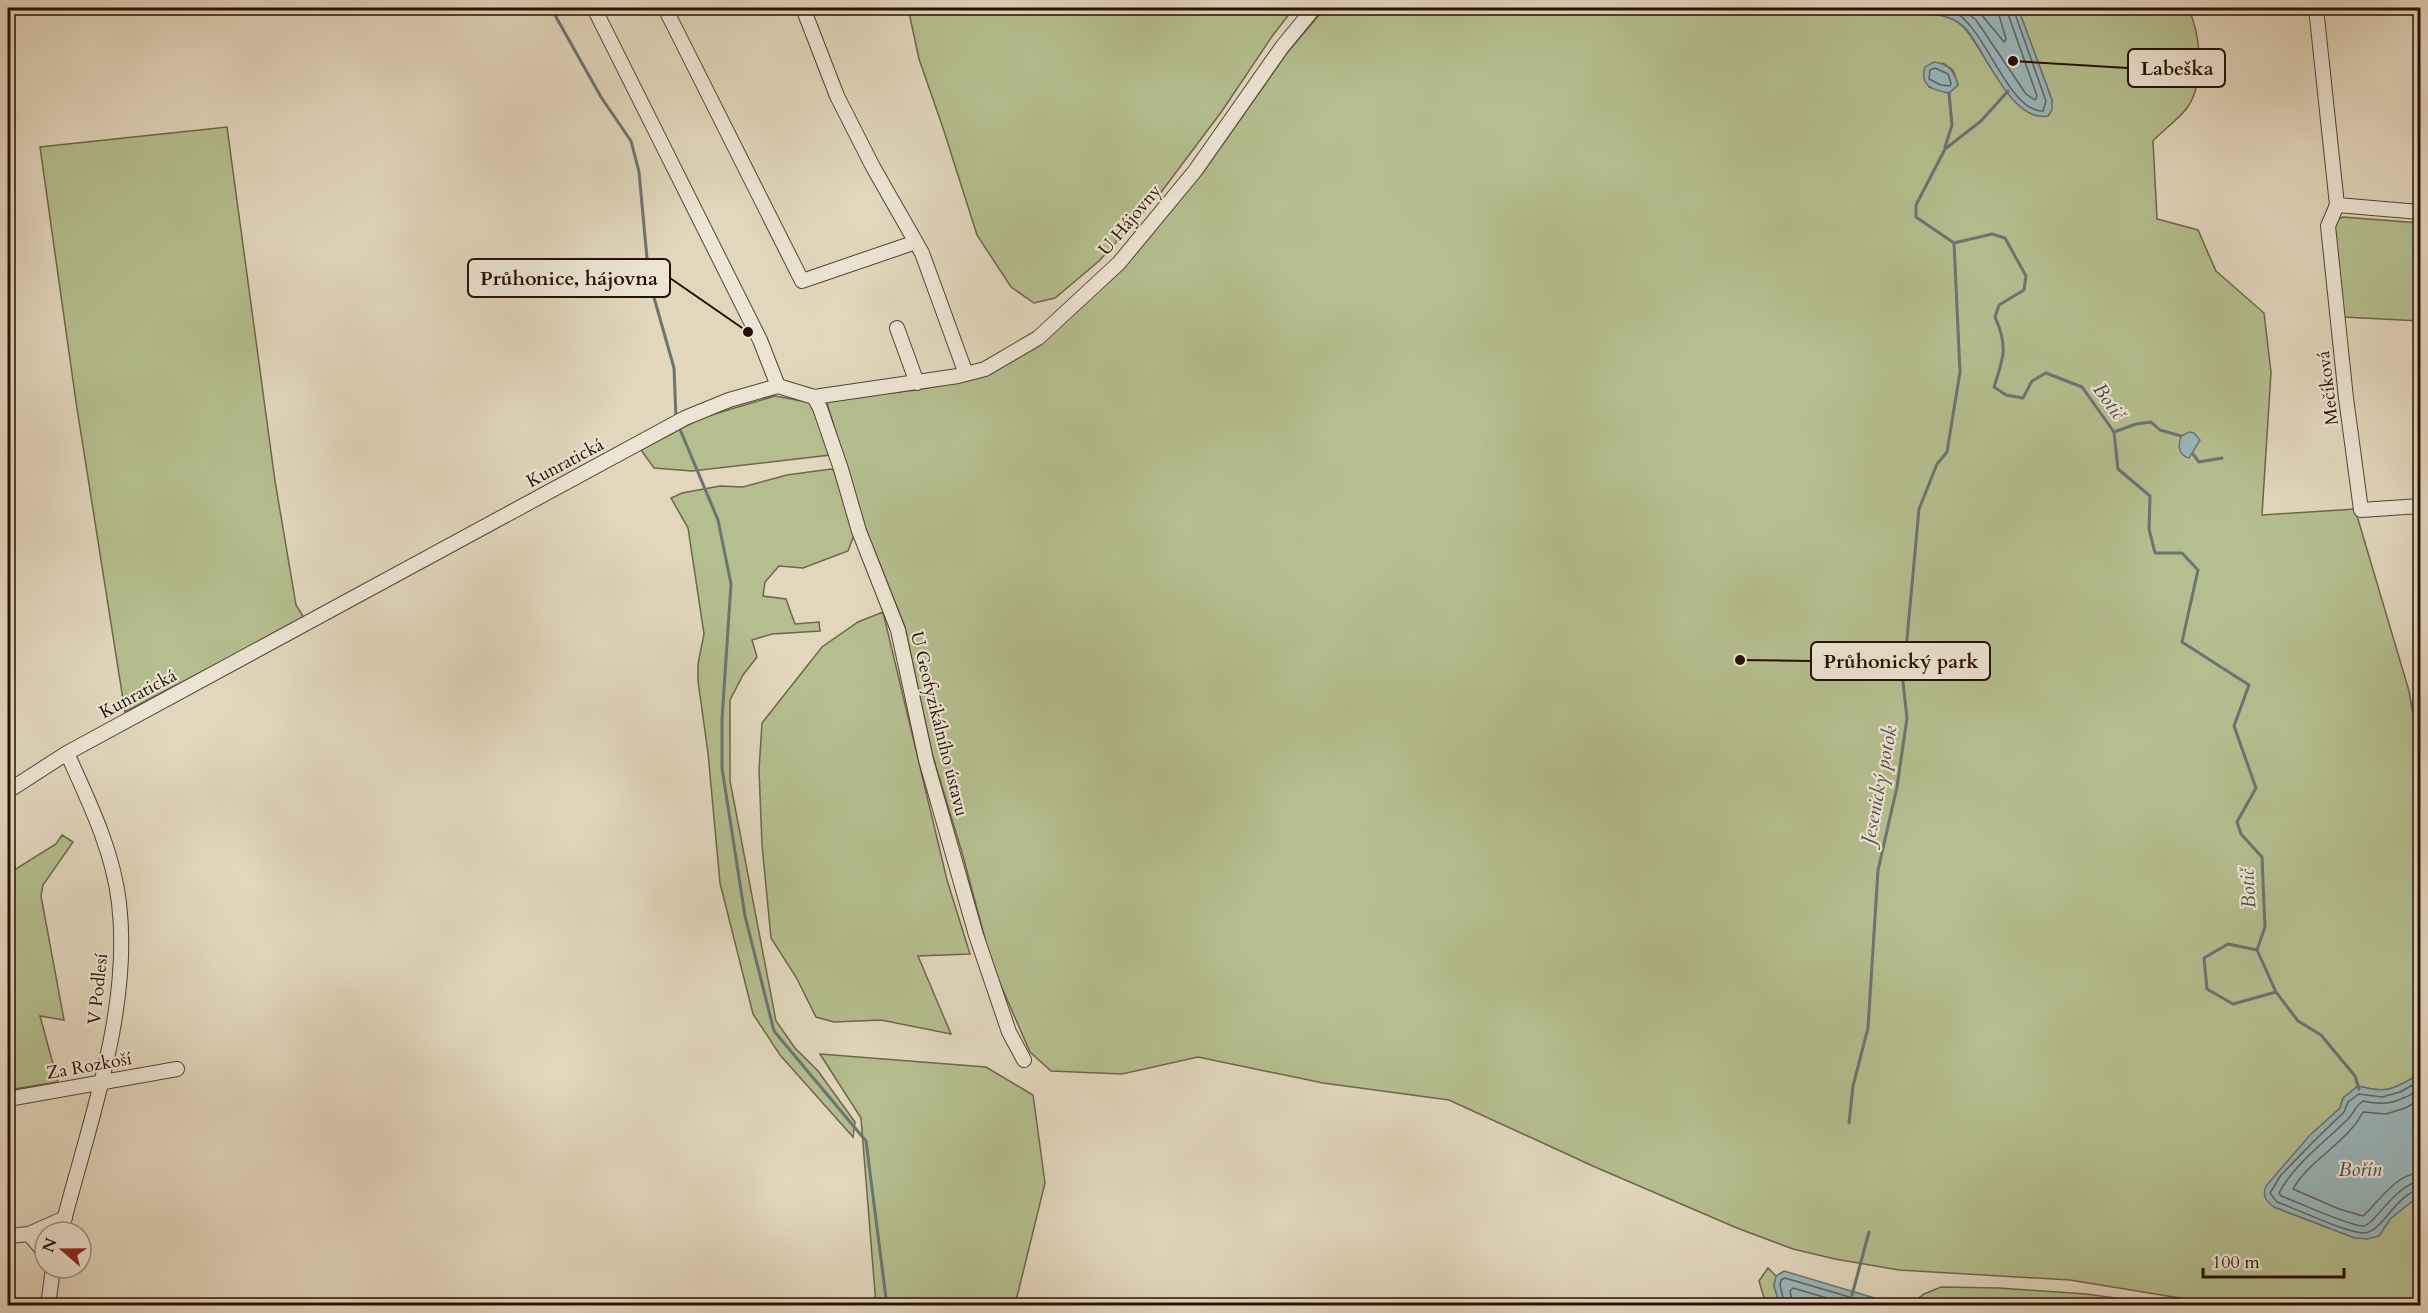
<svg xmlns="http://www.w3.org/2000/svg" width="2428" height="1313" viewBox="0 0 2428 1313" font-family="Cardo,serif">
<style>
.green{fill:#b5be8f;stroke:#6e664a;stroke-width:1.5;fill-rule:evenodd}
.water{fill:#99b7bb;stroke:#6c7472;stroke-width:1.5}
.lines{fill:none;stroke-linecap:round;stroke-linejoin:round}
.shore{stroke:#606360;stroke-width:1.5}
.stream{stroke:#6c7472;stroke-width:3}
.minor-casing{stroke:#564132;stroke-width:16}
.minor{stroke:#ece5d4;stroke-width:14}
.labels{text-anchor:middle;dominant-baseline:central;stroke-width:4.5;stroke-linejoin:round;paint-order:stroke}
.street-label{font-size:18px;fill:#280f04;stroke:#ece5d4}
.water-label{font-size:20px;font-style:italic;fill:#504a44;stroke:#ece5d4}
.leader{fill:none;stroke:#280f04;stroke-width:2}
.callout-dot{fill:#280f04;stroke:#ece5d4;stroke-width:2}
.callout{fill:#ece5d4;stroke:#280f04;stroke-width:2}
.callout-label{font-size:20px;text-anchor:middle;font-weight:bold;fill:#280f04}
</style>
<rect width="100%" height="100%" fill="#e2d7bd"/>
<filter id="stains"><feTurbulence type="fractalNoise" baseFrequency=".00333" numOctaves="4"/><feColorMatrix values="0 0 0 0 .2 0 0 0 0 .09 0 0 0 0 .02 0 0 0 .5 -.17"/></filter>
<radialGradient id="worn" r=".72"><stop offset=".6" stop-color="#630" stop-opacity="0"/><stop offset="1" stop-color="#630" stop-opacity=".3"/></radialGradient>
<path class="green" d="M908 8H1294L1273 35 1222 111 1159 195 1099 261 1055 298 1034 303 1011 287 977 235 943 128 919 59Z
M1325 8H1889C1915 19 1947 6 1966 30 1985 52 2013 123 2048 116L2052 100 2018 8H2188C2201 34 2205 83 2187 108 2178 120 2163 130 2153 141L2157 219 2198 230 2216 271 2264 313 2271 372 2262 515 2355 509 2409 691 2420 754V1074C2394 1089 2388 1094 2358 1086L2343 1098 2340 1108 2274 1207 2355 1238 2379 1236 2390 1219 2420 1195V1305H2222L2070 1280 1899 1270 1835 1259 1793 1249 1737 1228 1595 1167 1449 1100 1323 1083 1198 1057 1122 1074 1051 1071 1030 1052 992 965 963 856 932 753 905 627 865 527 826 400 916 390 985 376 1041 343 1123 269 1204 171 1287 53ZM1943 63 1953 70 1958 85 1949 93 1929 87Z
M227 127 275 481 296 605 304 618 125 712 76 402 40 147Z
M2343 217 2420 223V321L2343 317 2334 227 2338 219Z
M775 396 813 403 830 455 692 471 654 468 641 450 701 418Z
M831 469 834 471 854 535 848 551 803 568 779 566 765 582 763 596 786 599 795 624 819 622 820 631 772 634 752 640 757 657 743 675 730 700V781L776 1021 795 1048 818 1071 855 1122 853 1137 780 1055 753 1014 720 883 708 753 698 681V664L704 634 688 528 671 498 682 493 720 486 743 487 787 475Z
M883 612 947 880 970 954 918 956 951 1034 881 1020 834 1022 816 1017 796 977 771 938 762 845 759 770 762 723 822 647 858 622Z
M62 835 73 842 43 885 41 896 64 1020 40 1016 58 1082 8 1090V855L16 869 56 844Z
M820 1054 986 1067 1033 1095 1045 1183 1015 1305H876L861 1118Z
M1768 1268 1776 1276 1774 1286 1780 1305H1766L1759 1281Z
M1941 1287 1999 1288 2086 1294 2167 1305H1910L1924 1294Z"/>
<path class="water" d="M1889 8H2018L2052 100V110L2048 116C2012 123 1986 53 1967 30 1947 6 1915 19 1889 8Z
M1934 62C1949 64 1954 71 1958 85L1949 93C1933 90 1919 86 1925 67Z
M2189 432 2194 433 2200 440 2189 458C2178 455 2178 446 2181 436Z
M2420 1074V1195L2390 1219 2379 1236 2367 1239 2355 1238 2274 1207C2266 1201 2262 1196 2266 1186L2310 1135 2340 1108 2343 1098 2358 1086C2388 1094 2394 1089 2420 1074Z
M1784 1271 1898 1305H1780L1774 1286 1776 1276Z"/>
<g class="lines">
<path class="shore" d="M1916 8C1928 8 1942 6 1953 11 1986 27 2008 112 2043 111L2046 101 2013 8
M1961 8 1976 20 2026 94 2035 100 2037 96 2006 8
M1976 8 2004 42 2006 39 1997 8
M1935 68 1948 74 1951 83 1950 86 1941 85 1929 79 1930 70Z
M2420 1081 2400 1092 2382 1097 2359 1094 2348 1102 2344 1112 2315 1140 2281 1175 2270 1193 2277 1202C2297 1209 2346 1233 2364 1233 2382 1233 2397 1192 2420 1190
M2420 1090C2399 1101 2388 1107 2363 1101 2354 1107 2355 1112 2348 1119 2325 1142 2294 1164 2279 1193L2281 1196C2298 1202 2349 1226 2363 1226 2375 1225 2396 1183 2420 1182
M2420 1100 2405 1108 2386 1114 2363 1112C2348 1142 2310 1159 2293 1189L2339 1209 2363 1216C2380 1201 2395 1174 2420 1173
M1785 1306 1780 1285 1781 1280 1785 1278 1880 1306
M1793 1306 1790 1291 1793 1288 1854 1306"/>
<path class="stream" d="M551 8 601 97 631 141 639 172 649 280 674 368 676 418
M2008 91 1981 121 1945 149 1916 205V217L1954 243 1992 234 2005 238 2026 276 2024 290 1999 305 1995 317C2008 346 2004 357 1994 387L2006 395 2023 398 2032 381 2046 373 2082 387 2114 432 2118 469 2150 496 2149 529 2155 553H2182L2198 570 2182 642 2249 685 2234 726 2256 788 2237 822 2241 834 2262 857 2265 927 2257 950 2276 992 2298 1021 2321 1035 2355 1076 2359 1089
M1945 147 1952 125 1949 93
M679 427 718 520 731 584 722 719V768L745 916 774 1031 866 1141 887 1306
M2114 432 2136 424 2151 422 2160 430 2181 436
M2193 454 2199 462 2222 458
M2257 950 2228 944 2204 958 2207 989 2233 1004 2276 992
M1849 1123 1853 1086 1868 1028 1878 870 1897 787 1907 718 1903 682 1919 509 1937 464 1947 452 1960 372 1954 243
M1852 1295 1869 1232"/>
<g class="minor-casing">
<path id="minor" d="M594 8 760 340 778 386
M665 8 802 281 916 242
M803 8 837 96 873 167 922 253 966 374
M2316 8 2337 205 2328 226 2346 398 2361 510 2420 506
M2337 205 2420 212
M897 328 917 383
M814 397 820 408 841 469 859 531 898 630 926 760 976 935 1009 1032 1024 1060
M8 791 67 753 685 418 729 400 778 386 814 397 958 376 985 369 1038 338 1119 263 1195 171 1282 47 1314 8
M8 1099 177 1069
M61 1232C87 1128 132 1011 119 903 113 850 88 800 67 753
M29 1234 45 1253
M8 1236 29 1234 65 1218
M48 1306 53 1268"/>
</g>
<use href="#minor" class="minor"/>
</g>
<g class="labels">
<g class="street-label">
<text transform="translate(1130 220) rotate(-50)">U Hájovny</text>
<text transform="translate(2328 388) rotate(-97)">Mečíková</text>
<text transform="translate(565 463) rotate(-28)">Kunratická</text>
<text transform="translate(138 694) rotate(-28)">Kunratická</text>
<text transform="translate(939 724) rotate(76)">U Geofyzikálního ústavu</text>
<text transform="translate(98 989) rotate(-84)">V Podlesí</text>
<text transform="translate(89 1066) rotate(-10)">Za Rozkoší</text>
</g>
<g class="water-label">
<text transform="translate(2109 401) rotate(54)">Botič</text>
<text transform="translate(1879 785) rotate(-79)">Jesenický potok</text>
<text transform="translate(2248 889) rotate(-93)">Botič</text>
<text x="2360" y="1169">Bořín</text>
</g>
</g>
<path class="leader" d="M2013 61L2128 68M748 332L670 278M1740 660L1811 661"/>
<g class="callout-dot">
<circle cx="2013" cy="61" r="6"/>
<circle cx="748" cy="332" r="6"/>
<circle cx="1740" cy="660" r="6"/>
</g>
<g class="callout">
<rect x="2128" y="49" width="97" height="38" rx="6"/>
<rect x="468" y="259" width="202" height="38" rx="6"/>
<rect x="1811" y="642" width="179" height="38" rx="6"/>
</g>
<g class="callout-label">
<text x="2177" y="75">Labeška</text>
<text x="569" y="285">Průhonice, hájovna</text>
<text x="1901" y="668">Průhonický park</text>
</g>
<rect width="2428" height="1313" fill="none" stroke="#e2d7bd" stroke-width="30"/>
<rect x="9" y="9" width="2410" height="1295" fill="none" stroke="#280f04" stroke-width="3"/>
<rect x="15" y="15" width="2398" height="1283" fill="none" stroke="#280f04" stroke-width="1.5"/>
<g transform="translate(63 1250) rotate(290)"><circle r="28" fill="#ece5d4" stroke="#9e8f81" stroke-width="1.5"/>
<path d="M0-4.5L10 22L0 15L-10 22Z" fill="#8f2418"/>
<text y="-9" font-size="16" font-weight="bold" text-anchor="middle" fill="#280f04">N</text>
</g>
<path d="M2203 1268v9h141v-9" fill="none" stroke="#280f04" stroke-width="3"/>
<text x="2212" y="1268" font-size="18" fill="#280f04" stroke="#ece5d4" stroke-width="4.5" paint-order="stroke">100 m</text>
<rect width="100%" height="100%" filter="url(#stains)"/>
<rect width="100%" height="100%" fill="url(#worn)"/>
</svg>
